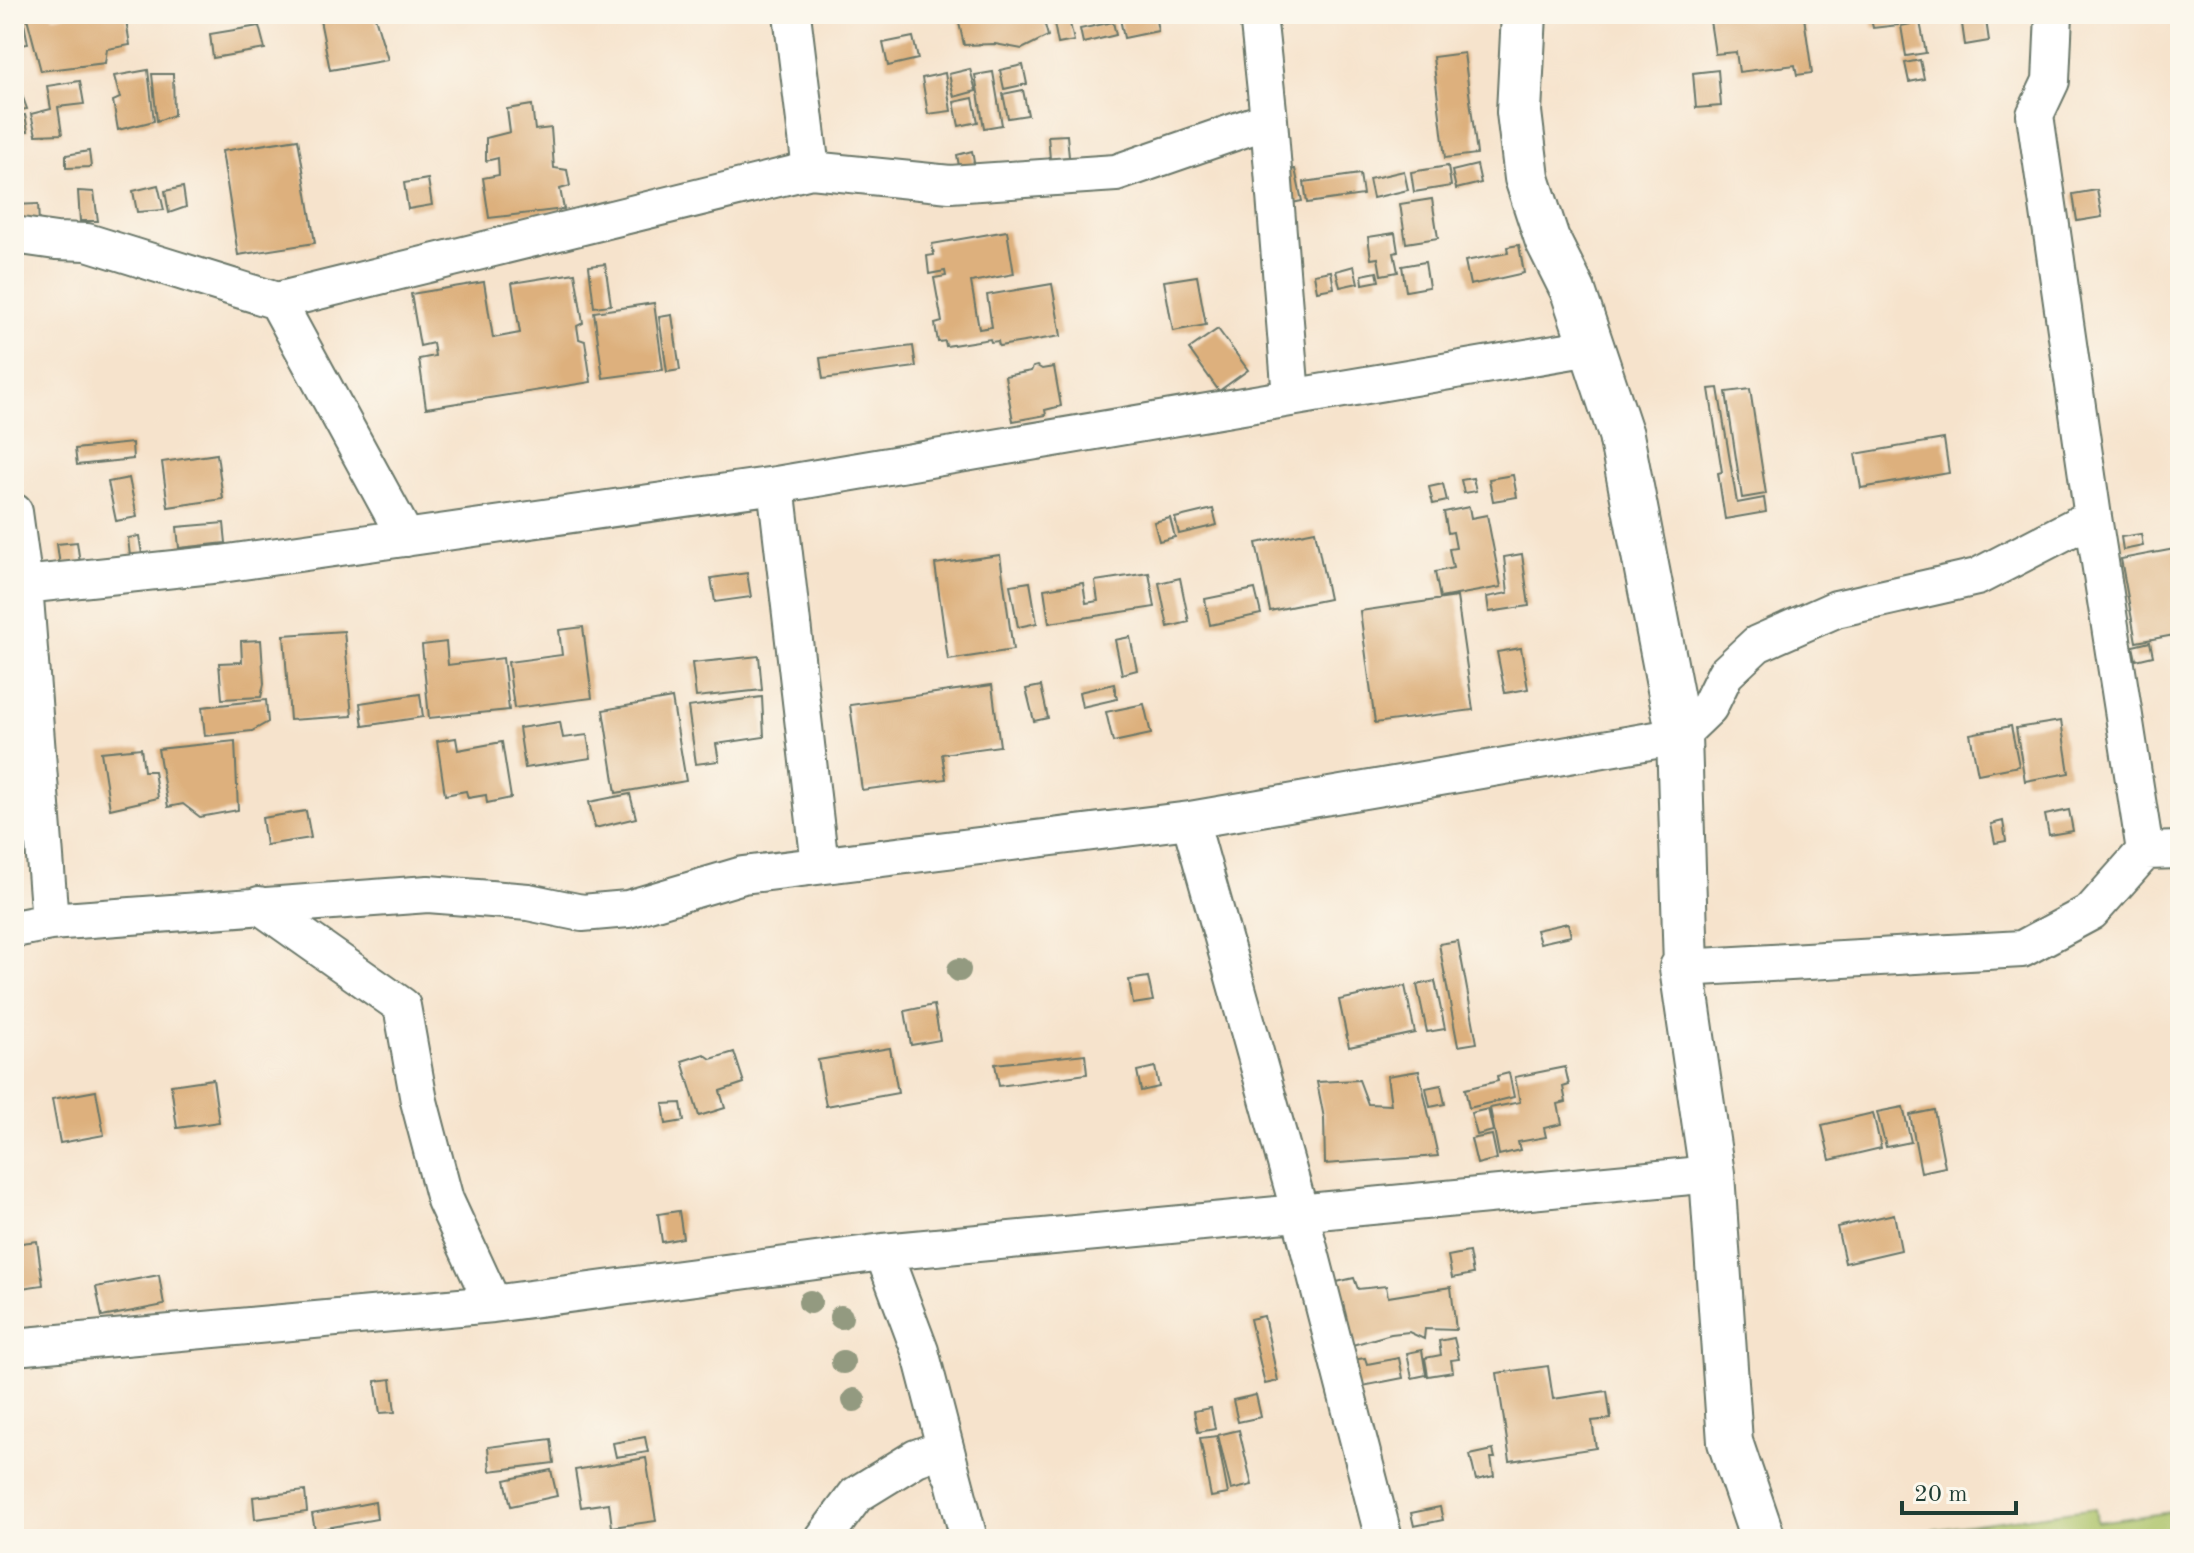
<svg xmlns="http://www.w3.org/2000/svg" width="2194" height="1553" viewBox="0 0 2194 1553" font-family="'Old Standard TT',serif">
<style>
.green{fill:#acc267;stroke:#66804e;stroke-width:2}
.building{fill:#ddb07d}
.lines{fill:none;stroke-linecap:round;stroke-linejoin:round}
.minor-casing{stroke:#6a7769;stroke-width:40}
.tertiary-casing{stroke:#6a7769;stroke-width:48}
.minor{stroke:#fff;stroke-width:36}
.tertiary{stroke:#fff;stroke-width:44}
.tree{fill:#939a80}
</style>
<rect width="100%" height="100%" fill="#fbf7ec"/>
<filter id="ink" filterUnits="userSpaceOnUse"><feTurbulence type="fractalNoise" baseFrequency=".0125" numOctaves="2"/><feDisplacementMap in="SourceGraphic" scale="16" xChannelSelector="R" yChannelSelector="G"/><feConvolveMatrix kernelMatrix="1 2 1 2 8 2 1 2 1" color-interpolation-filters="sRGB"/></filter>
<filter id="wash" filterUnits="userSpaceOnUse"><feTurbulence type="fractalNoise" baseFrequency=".006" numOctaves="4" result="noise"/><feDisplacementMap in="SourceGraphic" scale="32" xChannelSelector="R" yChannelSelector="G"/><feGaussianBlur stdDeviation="1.8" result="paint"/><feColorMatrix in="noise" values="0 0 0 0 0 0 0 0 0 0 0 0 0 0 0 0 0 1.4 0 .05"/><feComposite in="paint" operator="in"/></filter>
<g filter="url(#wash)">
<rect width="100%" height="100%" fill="#f6e3cc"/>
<path class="green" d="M2095 1508 2097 1522 2180 1511V1539H1880V1537Z"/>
<g id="blocks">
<path class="building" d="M26 14H52L53 17 73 14H125L130 45 107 49 105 63 41 71Z
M346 14H374L388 60 330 70 320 20Z
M957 14H1042L1048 36 1022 49 995 44 964 45Z
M1119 14H1138L1139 19 1155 15 1158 31 1124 38Z
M1203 14H1225V18L1205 22Z
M1709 14H1794L1804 17 1812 73 1797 75 1795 65 1739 72 1736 52 1715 54Z
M1840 14H1897L1898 25 1873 28 1871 19 1840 22Z
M1068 15 1074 41 1058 44 1053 18Z
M23 18 28 44 14 46V19Z
M1986 20 1989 41 1965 45 1962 24Z
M1113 22 1116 35 1083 43 1080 29Z
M1920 22 1926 53 1906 56 1901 26Z
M259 26 265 49 213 58 210 34Z
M913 37 918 59 888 66 883 43Z
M1464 53 1477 154 1445 158 1433 57Z
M1920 60 1924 79 1909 82 1905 63Z
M1023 65 1027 84 1004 89 1000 70Z
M970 69 976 91 954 97 949 74Z
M148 70 154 121 118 130 113 101 120 98 114 76Z
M1718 70 1721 106 1696 108 1693 73Z
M993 72 1002 125 984 128 975 75Z
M945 73 951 111 928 114 922 78Z
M152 74H173L174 115 157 121Z
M80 81 84 104 58 107 62 134 36 135 31 114 51 109 47 86Z
M1023 90 1028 115 1008 118 1003 94Z
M21 92 27 109 14 111V93Z
M973 98 978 122 959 126 954 102Z
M532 105 535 130 551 128 554 168 567 170 570 186 560 189 564 209 489 218 483 178 499 175 498 158 486 161V138L510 132 507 109Z
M25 115 28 131 14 132V117Z
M1067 135 1069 157 1050 159 1048 136Z
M298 139 315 243 238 255 222 151Z
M89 151 91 167 66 168V155Z
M972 151 975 168 960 171 957 155Z
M1477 165 1481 183 1456 189 1452 171Z
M1448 166 1451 186 1414 192 1411 172Z
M1295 169 1302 201 1292 203 1284 171Z
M1404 171 1408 190 1373 198 1369 179Z
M1360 174 1363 195 1307 203 1304 182Z
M428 179 432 205 408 209 404 183Z
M158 185 164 210 137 212 133 191Z
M183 187 186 207 169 213 165 191Z
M2097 190 2102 217 2077 221 2073 194Z
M78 191 94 192 98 221H80Z
M1432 199 1438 238 1406 243 1400 204Z
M38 204 39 224 14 218V205Z
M1007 231 1014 274 971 282 979 329 992 327 987 295 1052 284 1061 336 999 346 998 341 991 342 990 339 946 346 945 341 938 342 935 324 942 322 934 278 946 276 945 271 929 274 927 256 934 255 932 244Z
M1395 233 1398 252 1394 253 1398 272 1381 275 1378 258 1371 259 1368 237Z
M1519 245 1524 273 1470 285 1465 261 1508 253 1507 247Z
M1425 262 1429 287 1406 291 1402 266Z
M605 264 611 305 594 307 589 266Z
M1354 266 1358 283 1340 287 1336 271Z
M1331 271 1334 288 1317 291 1314 274Z
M1377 272 1379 281 1363 284 1362 275Z
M575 273 583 323 577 326 579 339 585 341 591 382 426 408 419 359 435 356 433 343 420 346 411 294 484 282 493 338 520 333 512 283Z
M1197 276 1206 325 1173 331 1164 281Z
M654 303 663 370 603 378 594 312Z
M672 315 680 370 667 372 659 317Z
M1218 329 1248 370 1219 391 1189 349Z
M913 346 916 367 823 379 820 358Z
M1037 366 1042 369 1054 367 1061 406 1045 410 1046 415 1013 421 1005 376 1031 371 1033 367Z
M1718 388 1737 503 1764 498 1766 512 1725 519 1718 473 1722 472 1709 389Z
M1750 389 1766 494 1742 498 1726 392Z
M1944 439 1949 473 1861 488 1855 454Z
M132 443 133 459 77 465 75 449Z
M217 454 223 499 168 507 162 462Z
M1513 475 1517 497 1493 501 1489 479Z
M129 478 137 517 116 521 108 482Z
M1473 478 1476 491 1464 493 1461 480Z
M1443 484 1447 501 1433 504 1429 487Z
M1469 507 1471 518 1487 515 1501 587 1440 598 1435 572 1453 568 1449 549 1456 548 1453 532 1448 533 1444 512Z
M1213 509 1217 525 1179 534 1175 518Z
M1170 518 1175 537 1159 541 1154 522Z
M224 523 226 543 179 548 177 527Z
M1315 531 1329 599 1270 611 1256 543Z
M2141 534 2143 546 2123 550 2121 537Z
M139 536 142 554 130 556 128 538Z
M77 542 80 563 60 566 57 544Z
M2180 548V634L2136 642 2121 559Z
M1522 554 1529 606 1489 612 1487 597 1508 593 1504 557Z
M1000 555 1013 650 948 660 935 564Z
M747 573 751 597 715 602 711 578Z
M1149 573 1155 607 1049 623 1044 589 1083 583 1086 603 1098 601 1095 581Z
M1180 578 1189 622 1168 627 1159 583Z
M1030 582 1037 623 1018 627 1010 585Z
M1255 589 1261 614 1210 625 1205 599Z
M1457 597 1473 710 1375 723 1360 611Z
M583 627 592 698 514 708 508 662 562 655 559 630Z
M344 631 352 716 290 720 284 635Z
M1130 637 1137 670 1122 674 1115 640Z
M261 640 264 684 261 697 222 699 219 663 242 662 241 641Z
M446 642 448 665 503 658 509 710 429 718 422 645Z
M2150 642 2153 656 2136 660 2133 646Z
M1521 648 1528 689 1505 693 1497 652Z
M759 656 762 690 696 697 692 663Z
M1114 684 1117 699 1082 707 1079 692Z
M992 685 1000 746 942 754 946 779 862 790 850 705Z
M1041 686 1048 718 1034 721 1026 689Z
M420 694 423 717 363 726 360 703Z
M762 697 764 737 716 744 719 761 696 764 688 707Z
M672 698 686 781 616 793 603 710Z
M266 700 268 722 252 731 205 736 202 707Z
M1144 704 1151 734 1113 742 1106 712Z
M2061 721 2069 773 2025 781 2016 728Z
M560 722 563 738 587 735 591 758 525 768 519 728Z
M2011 726 2019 766 1978 774 1970 734Z
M456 738 458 750 502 742 511 798 487 803 486 795 468 798 466 791 445 795 437 741Z
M235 741 238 810 200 817 183 804 168 807 158 749Z
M141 748 144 771H154L158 798 110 809 101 752Z
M630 794 636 818 595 828 589 802Z
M2069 810 2073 831 2049 835 2045 815Z
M306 811 311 838 266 845 262 818Z
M2003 821 2006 841 1995 843 1991 824Z
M1568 923 1571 936 1540 943 1536 930Z
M1458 941 1477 1043 1458 1046 1439 944Z
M1148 977 1153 1001 1133 1004 1129 980Z
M1435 981 1445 1029 1427 1032 1417 985Z
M1405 986 1415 1033 1349 1047 1339 1000Z
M934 1005 940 1040 911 1045 905 1011Z
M890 1048 898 1093 826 1106 818 1060Z
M734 1052 744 1083 720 1091 725 1108 699 1116 682 1061 704 1054 711 1059Z
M1085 1054 1087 1074 999 1086 995 1064Z
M1155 1067 1159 1087 1141 1091 1137 1071Z
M1565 1067 1569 1085 1563 1087 1566 1102 1558 1104 1562 1124 1544 1128 1546 1137 1518 1142 1520 1150 1499 1155 1490 1108 1520 1102 1515 1077Z
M1419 1071 1438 1156 1325 1164 1324 1118 1317 1082 1359 1080 1368 1104 1391 1105 1387 1076Z
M1509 1073 1514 1097 1469 1108 1465 1089 1498 1081 1497 1076Z
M213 1079 219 1122 177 1128 171 1085Z
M1441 1085 1445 1104 1430 1107 1426 1088Z
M96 1091 104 1135 60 1143 52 1099Z
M681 1103 684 1121 666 1124 663 1104Z
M1903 1107 1911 1142 1886 1147 1877 1112Z
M1488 1109 1493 1131 1477 1135 1471 1113Z
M1934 1110 1945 1167 1921 1172 1910 1115Z
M1873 1113 1881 1148 1830 1160 1822 1125Z
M1492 1135 1497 1159 1477 1164 1471 1139Z
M679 1211 683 1238 662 1242 658 1214Z
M1894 1214 1901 1250 1845 1263 1837 1227Z
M37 1241 43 1285 14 1289V1244Z
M1469 1252 1473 1274 1452 1278 1448 1256Z
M159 1275 164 1305 102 1317 96 1287Z
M1354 1278 1358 1289 1386 1286 1388 1297 1451 1287 1456 1330 1425 1329 1424 1339 1409 1332 1391 1334 1342 1348 1328 1284Z
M1264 1316 1278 1381 1265 1384 1250 1319Z
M1454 1338 1459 1359 1451 1360 1453 1372 1428 1376 1425 1358 1441 1355 1439 1341Z
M1422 1350 1426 1375 1412 1378 1407 1353Z
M1365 1358 1367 1364 1399 1358 1403 1378 1352 1388 1347 1361Z
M1548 1366 1553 1399 1607 1391 1611 1419 1592 1421 1596 1448 1510 1461 1497 1373Z
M391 1379 395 1412 380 1413 375 1381Z
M1256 1395 1261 1417 1238 1422 1233 1400Z
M1211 1408 1215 1429 1198 1432 1194 1411Z
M1239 1430 1252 1485 1231 1490 1218 1435Z
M1217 1436 1228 1494 1211 1497 1200 1438Z
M645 1437 648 1452 616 1457 613 1443Z
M551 1439 554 1463 490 1471 488 1447Z
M1493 1450 1495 1458H1491L1494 1476 1476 1480 1470 1455Z
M646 1458 656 1521 612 1527 609 1503 581 1507 575 1470Z
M551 1470 557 1496 511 1506 505 1480Z
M305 1491 307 1512 255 1519 253 1497Z
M375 1502 377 1519 315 1530 312 1514Z
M1440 1507 1443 1520 1414 1526 1411 1513Z"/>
</g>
</g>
<g filter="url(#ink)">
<use href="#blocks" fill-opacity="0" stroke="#6a7769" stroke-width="2"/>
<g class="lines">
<g class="minor-casing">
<path id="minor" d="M792 14 811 170
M1258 14 1269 120 1291 397
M14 235 56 241 87 242 277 301 811 170 950 184 1116 173 1269 120
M277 301 406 538
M776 485 820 865
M14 512 24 585 50 922
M14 586 221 564 776 485 1591 347
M1190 820 1300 1213 1384 1539
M2145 851 2180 850
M259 905 402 1006 419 1101 445 1200 493 1304
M14 929 50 922 428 894 528 902 582 913 628 909 743 875 1190 820 1679 736 1709 707 1725 674 1757 644 1836 609 1977 577 2093 517
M1682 968 2022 949 2091 912 2145 851 2093 517 2035 115 2051 81 2054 14
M883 1252 920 1351 969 1539
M14 1347 493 1304 883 1252 1712 1174
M823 1539 856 1495 916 1458 944 1448 950 1472"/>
</g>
<g class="tertiary-casing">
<path id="tertiary" d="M1524 14 1519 112 1527 178 1547 239 1573 291 1621 435 1679 736 1686 967 1682 968 1712 1174 1730 1442 1763 1539"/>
</g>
<use href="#minor" class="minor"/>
<use href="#tertiary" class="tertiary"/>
</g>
<g class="tree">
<circle cx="959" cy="970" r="12"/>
<circle cx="810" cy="1302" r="12"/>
<circle cx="841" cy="1317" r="12"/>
<circle cx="843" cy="1362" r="12"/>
<circle cx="854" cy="1400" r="12"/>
</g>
</g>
<rect width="2194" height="1553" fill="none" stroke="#fbf7ec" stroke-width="48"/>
<path d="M1902 1501v12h114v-12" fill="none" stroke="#1f3d34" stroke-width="4"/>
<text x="1914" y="1501" font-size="24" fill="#1f3d34" stroke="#fbf7ec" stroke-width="6" paint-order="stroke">20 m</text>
</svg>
